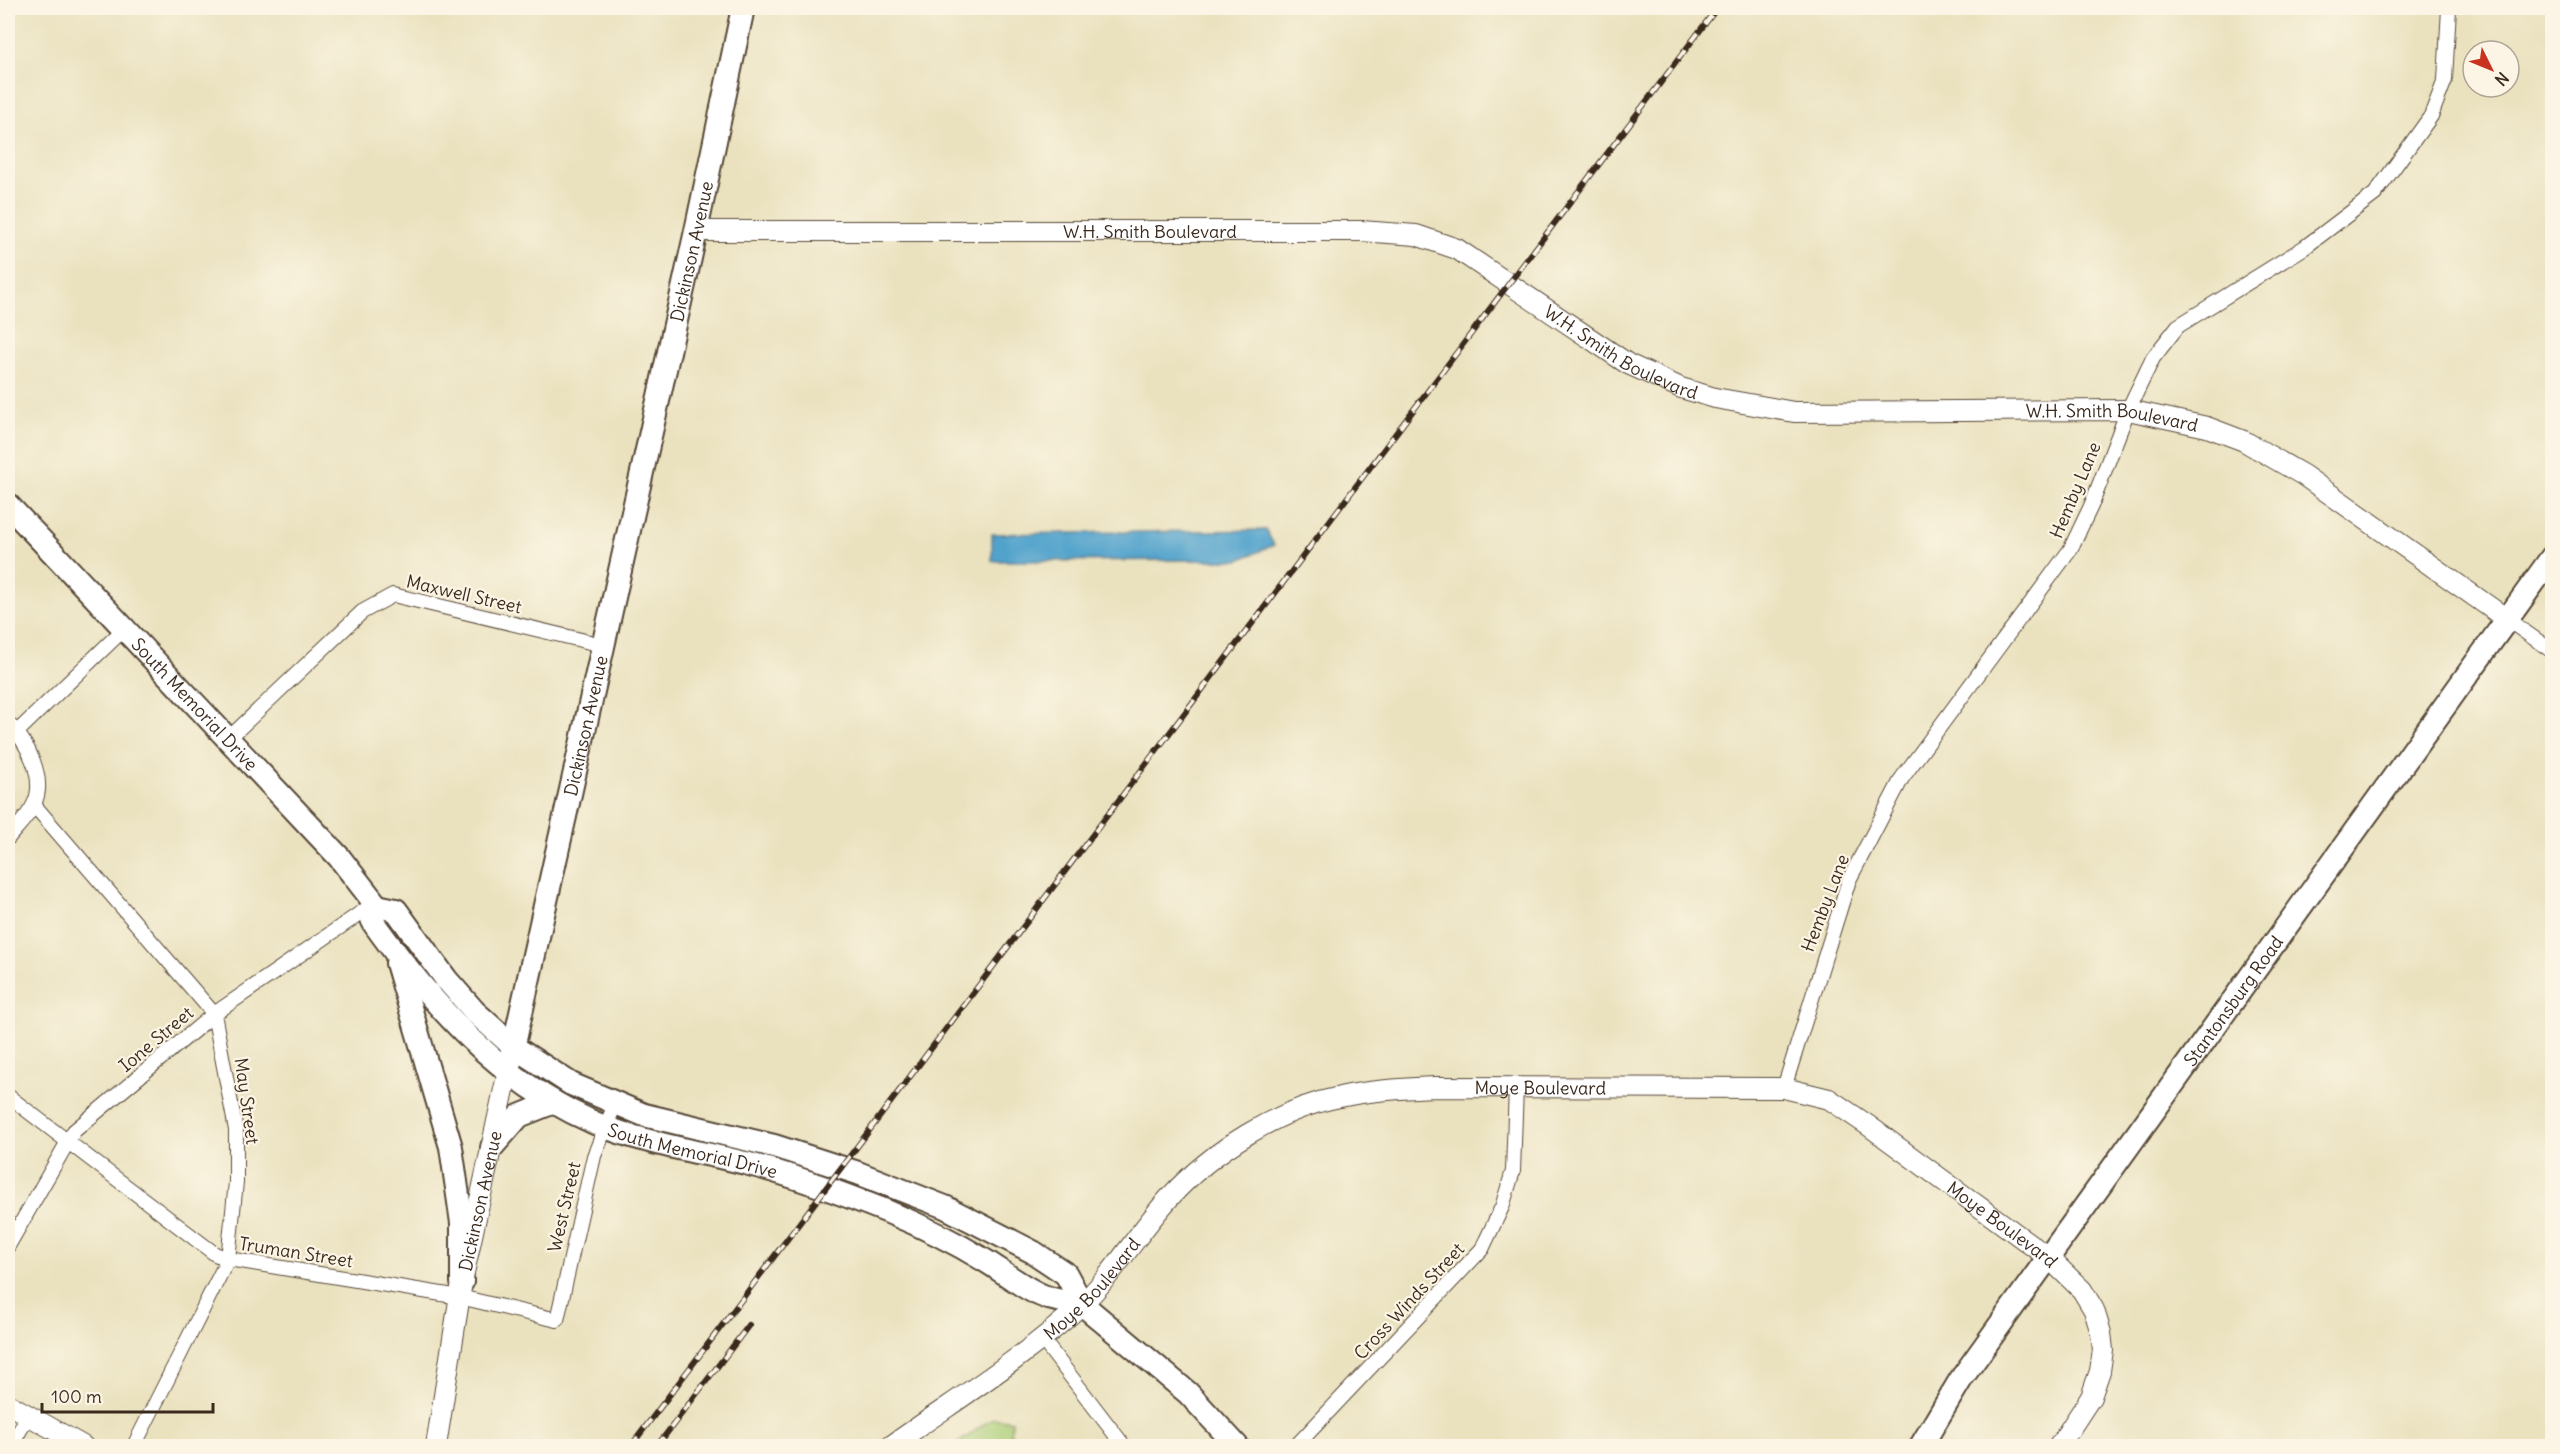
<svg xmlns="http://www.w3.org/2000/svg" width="2560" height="1454" viewBox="0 0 2560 1454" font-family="Delius,sans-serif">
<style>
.green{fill:#abce77;stroke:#737c4a;stroke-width:1.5}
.water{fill:#51a3cc;stroke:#466675;stroke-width:1.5}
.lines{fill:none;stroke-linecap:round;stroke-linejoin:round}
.street-casing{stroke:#554636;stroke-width:16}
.secondary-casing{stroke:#554636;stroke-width:22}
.primary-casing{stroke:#554636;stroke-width:26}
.street{stroke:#fff;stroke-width:14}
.secondary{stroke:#fff;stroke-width:20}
.primary{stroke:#fff;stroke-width:22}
.rail-casing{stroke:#3b2a1e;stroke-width:6}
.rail{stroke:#fcf5e5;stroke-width:4;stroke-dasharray:11;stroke-linecap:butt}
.labels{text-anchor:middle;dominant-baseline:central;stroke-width:4.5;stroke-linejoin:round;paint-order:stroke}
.street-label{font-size:18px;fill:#3b2a1e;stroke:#fcf5e5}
</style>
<rect width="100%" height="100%" fill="#fcf5e5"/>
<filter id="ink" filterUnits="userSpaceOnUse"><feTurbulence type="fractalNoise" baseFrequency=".0167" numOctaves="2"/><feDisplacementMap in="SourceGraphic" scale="12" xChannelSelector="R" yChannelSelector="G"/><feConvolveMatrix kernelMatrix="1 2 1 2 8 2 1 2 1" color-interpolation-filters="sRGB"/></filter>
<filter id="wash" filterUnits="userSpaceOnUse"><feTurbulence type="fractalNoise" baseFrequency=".008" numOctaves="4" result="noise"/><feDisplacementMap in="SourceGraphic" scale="24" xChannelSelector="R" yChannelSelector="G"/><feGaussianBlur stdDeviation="1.35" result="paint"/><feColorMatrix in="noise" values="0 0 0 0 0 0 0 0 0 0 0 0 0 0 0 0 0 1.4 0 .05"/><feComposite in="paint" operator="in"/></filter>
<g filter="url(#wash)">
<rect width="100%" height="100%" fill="#eae2bf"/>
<path class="green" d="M993 1418 1012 1421 1011 1435 1064 1446H954Z"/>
<path class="water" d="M1266 530 1274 545 1239 560 992 561V534Z"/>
</g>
<g filter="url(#ink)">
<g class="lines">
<g class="street-casing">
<path id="street" d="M2508 620 2552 651
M8 723C26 740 47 778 34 804 29 816 16 828 8 838
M17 732 124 629
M228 739 362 612 393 595 602 645
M34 805 214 1014 236 1130V1182L228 1259 134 1446
M1784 1088 1849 880 1902 778 2070 550 2091 506 2128 410 2153 358 2178 326 2305 247 2375 194 2431 116 2445 80 2449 8
M8 1096 215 1254 228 1259 460 1297 557 1320 594 1156 615 1104
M8 1246 74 1131 214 1014 375 903
M1042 1339 1124 1446
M11 1446 28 1416
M1296 1446 1482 1249 1502 1207 1513 1171 1516 1087"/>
</g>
<g class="secondary-casing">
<g id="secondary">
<path id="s1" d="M696 231H1361L1416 235 1457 249 1628 364 1681 388 1715 398 1794 412 2128 410 2207 427 2244 441 2303 475 2508 620"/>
<path d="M8 1404 83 1446"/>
<path id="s2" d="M436 1446 462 1282 508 1071"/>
<path id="s3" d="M891 1446C954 1401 1023 1359 1080 1306 1114 1274 1139 1231 1170 1197 1212 1151 1278 1109 1340 1097 1371 1090 1403 1089 1434 1087L1784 1088 1829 1099 1869 1126 2049 1258 2082 1290 2094 1310 2101 1333 2103 1350 2100 1371 2091 1397 2059 1446"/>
</g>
</g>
<g class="primary-casing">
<g id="primary">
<path id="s4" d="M8 505 339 857 377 906"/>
<path d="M377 906 396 910 446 979 475 1012 514 1047 571 1084 644 1115 774 1146 858 1173 945 1207 1033 1252 1066 1274 1082 1304 1188 1393 1237 1446"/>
<path id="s5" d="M377 906 372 919 375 925C434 1007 500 1082 595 1123 645 1144 697 1151 749 1164 796 1176 841 1193 886 1211 920 1225 953 1241 984 1260 1003 1271 1025 1290 1046 1297 1057 1301 1070 1302 1082 1304"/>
<path d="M397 963 451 1147 462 1223V1282"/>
<path id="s6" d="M508 1071 696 231 743 8"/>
<path d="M492 1147 519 1116 554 1102"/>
<path id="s7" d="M1921 1446 1961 1379 2552 557"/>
</g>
</g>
<use href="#street" class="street"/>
<use href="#secondary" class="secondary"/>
<use href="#primary" class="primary"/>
<g class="rail-casing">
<path id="rail" d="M631 1446 1717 8
M657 1446 749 1325"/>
</g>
<use href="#rail" class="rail"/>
</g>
</g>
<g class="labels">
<g class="street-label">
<text stroke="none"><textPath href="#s1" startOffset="454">W.H. Smith Boulevard</textPath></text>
<text stroke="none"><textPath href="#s6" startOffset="840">Dickinson Avenue</textPath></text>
<text stroke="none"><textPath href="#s1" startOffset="958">W.H. Smith Boulevard</textPath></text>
<text stroke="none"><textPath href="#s1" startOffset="1462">W.H. Smith Boulevard</textPath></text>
<text transform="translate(2075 490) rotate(-67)">Hemby Lane</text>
<text transform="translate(464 594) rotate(13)">Maxwell Street</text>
<text stroke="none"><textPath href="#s4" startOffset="273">South Memorial Drive</textPath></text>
<text stroke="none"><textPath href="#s6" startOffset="354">Dickinson Avenue</textPath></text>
<text transform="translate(1825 903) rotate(-69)">Hemby Lane</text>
<text stroke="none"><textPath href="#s7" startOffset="544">Stantonsburg Road</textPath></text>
<text transform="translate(156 1039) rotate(-40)">Ione Street</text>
<text stroke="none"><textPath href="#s3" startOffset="778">Moye Boulevard</textPath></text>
<text transform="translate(247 1101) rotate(82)">May Street</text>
<text stroke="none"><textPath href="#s5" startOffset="422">South Memorial Drive</textPath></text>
<text stroke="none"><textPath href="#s2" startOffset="249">Dickinson Avenue</textPath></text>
<text transform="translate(564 1207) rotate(-77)">West Street</text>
<text stroke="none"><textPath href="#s3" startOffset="1282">Moye Boulevard</textPath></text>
<text transform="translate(296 1252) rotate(9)">Truman Street</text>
<text stroke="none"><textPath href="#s3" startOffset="256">Moye Boulevard</textPath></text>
<text transform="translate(1409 1301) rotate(-47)">Cross Winds Street</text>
</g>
</g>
<rect width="2560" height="1454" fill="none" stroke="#fcf5e5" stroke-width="30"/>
<g transform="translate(2491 69) rotate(133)"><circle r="28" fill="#fcf5e5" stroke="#afa495" stroke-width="1.5"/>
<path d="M0-4.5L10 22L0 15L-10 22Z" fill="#c8321e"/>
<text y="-9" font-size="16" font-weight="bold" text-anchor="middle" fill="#3b2a1e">N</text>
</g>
<path d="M42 1403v9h171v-9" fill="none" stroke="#3b2a1e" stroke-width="3"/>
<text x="51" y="1403" font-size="18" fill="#3b2a1e" stroke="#fcf5e5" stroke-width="4.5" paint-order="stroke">100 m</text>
</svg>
